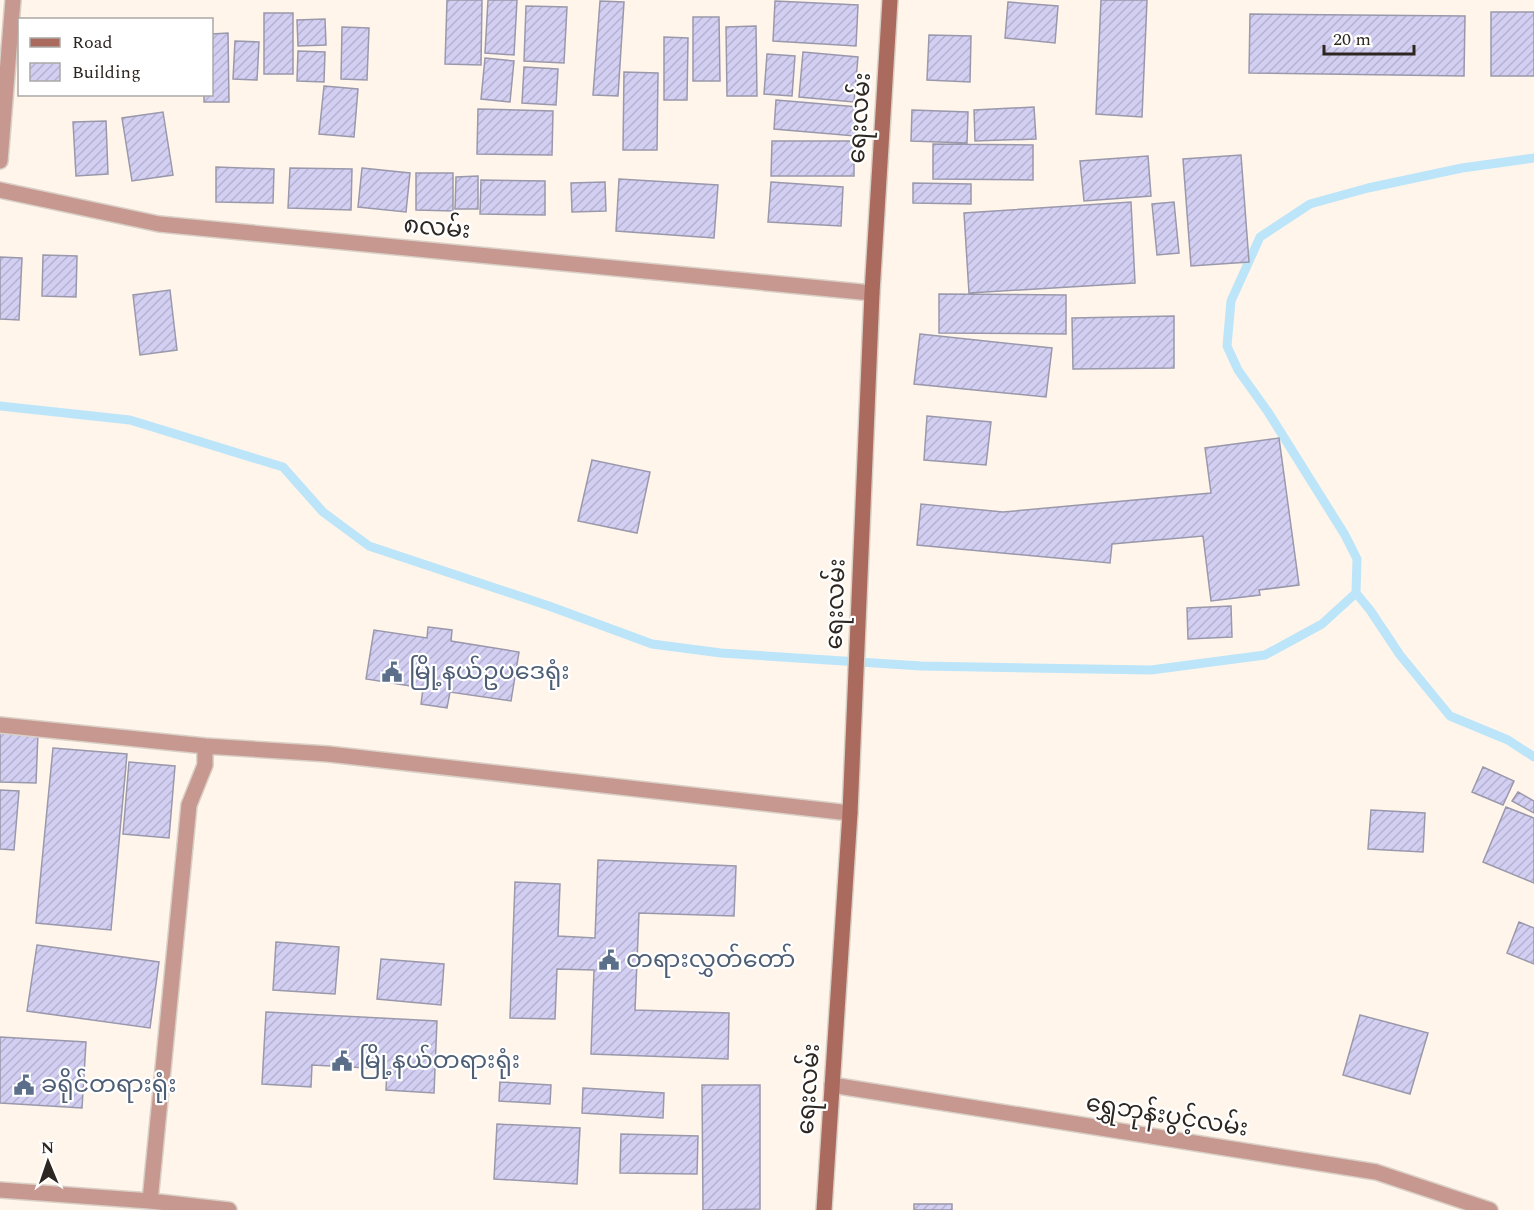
<svg xmlns="http://www.w3.org/2000/svg" width="1534" height="1210" viewBox="0 0 1534 1210" font-family="Spectral,'Noto Sans Myanmar',serif">
<style>
.lines{fill:none;stroke-linecap:round;stroke-linejoin:round}
.stream{stroke:#bce5f9;stroke-width:9}
.building{fill:url(#building-hatch);stroke:#9a98ab;stroke-width:1.5}
.street-casing{stroke:#d9d0c7;stroke-width:18}
.secondary-casing{stroke:#d9d0c7;stroke-width:18}
.street{stroke:#c6988f;stroke-width:15}
.secondary{stroke:#ab6a5e;stroke-width:15}
.labels{text-anchor:middle;dominant-baseline:central;stroke-width:4.5;stroke-linejoin:round;paint-order:stroke}
.street-label{font-size:24px;fill:#2d2621;stroke:#fff}
.service-label{font-size:24px;fill:#4e5e75;stroke:#fff;text-anchor:start}
</style>
<defs>
<pattern id="building-hatch" width="6" height="6" patternUnits="userSpaceOnUse" patternTransform="scale(1.5)"><rect width="6" height="6" fill="#d3cff3"/><path d="M-1 1l2-2M0 6l6-6M5 7l2-2" fill="none" stroke="#b5b2d0"/></pattern>
</defs>
<rect width="100%" height="100%" fill="#fff5eb"/>
<g class="lines">
<path class="stream" d="M1534 158 1462 168 1368 188 1310 204 1260 237 1231 301 1227 346 1238 370 1268 412 1345 535 1357 559 1356 593 1370 610 1400 655 1450 716 1508 740 1534 757
M0 406 130 420 283 467 323 512 369 546 549 606 652 644 721 653 921 666 1151 670 1265 655 1322 624 1356 593"/>
</g>
<path class="building" d="M447 0H482L481 65 445 64Z
M488 0H517L514 55 485 53Z
M1101 0H1147L1142 117 1096 114Z
M600 1 624 2 618 96 593 95Z
M775 1 858 5 856 46 773 41Z
M1008 2 1058 6 1055 43 1005 38Z
M526 6 567 7 564 63 524 61Z
M1491 12H1534V76H1491Z
M264 13H293V74H264Z
M1250 14 1465 16 1464 76 1249 73Z
M693 17H719L720 81H693Z
M325 19 326 45 298 46 297 20Z
M756 26 757 96H727L726 27Z
M342 27 369 28 367 80 341 79Z
M228 33 229 102H204V94H212V34Z
M929 35 971 36 970 82 927 80Z
M664 37 688 38 687 100H664Z
M235 41 259 42 257 80 233 79Z
M298 51 325 52 324 82 297 81Z
M803 52 858 57 854 102 799 97Z
M767 54 795 56 792 96 764 94Z
M485 58 514 61 510 102 481 99Z
M524 67 558 69 556 105 522 103Z
M624 72 658 73 657 150H623Z
M324 86 358 89 354 137 319 134Z
M776 100 858 107 855 136 774 129Z
M1034 107 1036 139 975 141 974 110Z
M478 109 553 111 552 155 477 154Z
M912 110 968 112 967 143 911 141Z
M163 112 173 175 132 181 122 118Z
M106 121 108 174 76 176 73 122Z
M772 141H854V176H771Z
M933 144 1033 145V180L933 179Z
M1241 155 1249 262 1191 266 1183 159Z
M1148 156 1151 196 1084 201 1080 161Z
M216 167 274 169 273 203 216 202Z
M290 168 352 169 351 210 288 208Z
M362 168 410 173 406 212 358 207Z
M416 173H453V211L416 210Z
M478 176V209H455L456 177Z
M619 179 718 185 714 238 616 231Z
M481 180 545 181V215L480 214Z
M605 182 606 211 572 212 571 183Z
M771 182 843 187 841 226 768 222Z
M913 183 971 184V204L913 203Z
M1131 202 1135 283 969 293 964 213Z
M1174 202 1179 253 1157 255 1152 204Z
M43 255 77 256 76 297 42 296Z
M0 257 22 258 19 320 0 319Z
M170 290 177 350 140 355 133 295Z
M939 294 1066 295V334L939 333Z
M1174 316V368L1073 369 1072 318Z
M920 334 1052 348 1046 397 914 384Z
M927 416 991 422 986 465 924 460Z
M1279 438 1299 585 1259 590 1260 595 1211 601 1203 536 1112 544 1110 563 917 545 921 504 1003 512 1211 493 1205 448Z
M592 460 650 472 637 533 578 521Z
M1231 606 1232 637 1188 639 1187 608Z
M428 627 452 630 451 641 519 652 511 701 450 692 447 708 421 704 423 688 366 679 374 630 427 638Z
M0 731 38 733 36 783 0 782Z
M53 748 127 754 111 930 36 923Z
M129 762 175 766 169 838 123 834Z
M1483 767 1514 781 1503 805 1472 792Z
M0 790 19 791 14 850 0 849Z
M1518 792 1534 801V813L1512 801Z
M1506 807 1534 818V883L1483 862Z
M1371 810 1425 813 1423 852 1368 849Z
M598 860 736 866 734 916 639 913 635 1010 729 1013 728 1059 591 1054 594 970 557 969 555 1019 510 1018 515 882 560 884 558 936 595 938Z
M1519 922 1534 928V964L1507 953Z
M276 942 339 947 335 994 273 990Z
M37 945 159 962 150 1028 27 1011Z
M381 959 444 964 441 1005 377 999Z
M266 1012 437 1021 434 1093 386 1090 387 1069 312 1065 311 1087 262 1084Z
M1360 1015 1428 1033 1410 1094 1343 1075Z
M0 1037 86 1042 82 1108 0 1103Z
M500 1082 551 1085 550 1104 499 1101Z
M702 1085H760V1209L703 1210Z
M583 1088 664 1093 663 1118 582 1113Z
M497 1124 580 1128 577 1184 494 1179Z
M621 1134 698 1136 697 1174 620 1173Z
M914 1204H952V1210H914Z"/>
<g class="lines">
<g class="street-casing">
<path id="street" d="M0 161 13 0
M0 190 159 224 872 293
M0 725 205 746
M832 1085 1376 1172 1490 1210
M0 1190 150 1201 229 1210
M150 1201 189 805 205 765V746L328 754 850 813"/>
</g>
<g class="secondary-casing">
<path id="secondary" d="M824 1210 850 813 872 293 890 0"/>
</g>
<use href="#street" class="street"/>
<use href="#secondary" class="secondary"/>
</g>
<defs>
<g id="civic-bare" transform="scale(1.62)"><path d="M-.6-6.5H3V-4.5H.6V-3L4-1V1h2V6H-6V1h2V-1L-.6-3ZM-1.2 2.5V6h2.4V2.5Z" fill="#5c6f8a" stroke="#fff" stroke-width="2.5" paint-order="stroke"/></g>
</defs>
<g fill-rule="evenodd">
<use href="#civic-bare" x="392" y="672"/>
<use href="#civic-bare" x="609" y="960"/>
<use href="#civic-bare" x="342" y="1061"/>
<use href="#civic-bare" x="24" y="1085"/>
</g>
<g class="labels">
<g class="street-label">
<text transform="translate(860 118) rotate(-86)">ရေးလမ်း</text>
<text transform="translate(437 228) rotate(5)">၈လမ်း</text>
<text transform="translate(836 604) rotate(-88)">ရေးလမ်း</text>
<text transform="translate(809 1089) rotate(-86)">ရေးလမ်း</text>
<text transform="translate(1167 1116) rotate(9)">ရွှေဘုန်းပွင့်လမ်း</text>
</g>
<g class="service-label">
<text x="409" y="672">မြို့နယ်ဥပဒေရုံး</text>
<text x="626" y="960">တရားလွှတ်တော်</text>
<text x="359" y="1061">မြို့နယ်တရားရုံး</text>
<text x="41" y="1085">ခရိုင်တရားရုံး</text>
</g>
</g>
<rect x="18" y="18" width="195" height="78" fill="#ffffff" stroke="#aba8a6" stroke-width="1.5"/>
<rect x="30" y="38" width="30" height="9" fill="#ab6a5e" stroke="#aba8a6" stroke-width="1.5"/>
<text x="72" y="48" font-size="18" fill="#2d2621">Road</text>
<rect x="30" y="63" width="30" height="18" fill="url(#building-hatch)" stroke="#aba8a6" stroke-width="1.5"/>
<text x="72" y="78" font-size="18" fill="#2d2621">Building</text>
<g transform="translate(48 1162) rotate(358)" stroke="#ffffff" stroke-width="4.5" paint-order="stroke">
<path d="M0-4.5L10 22L0 15L-10 22Z" fill="#2d2621"/>
<text y="-9" font-size="16" font-weight="bold" text-anchor="middle" fill="#2d2621">N</text>
</g>
<path d="M1324 45v9h90v-9" fill="none" stroke="#2d2621" stroke-width="3"/>
<text x="1333" y="45" font-size="18" fill="#2d2621" stroke="#ffffff" stroke-width="4.5" paint-order="stroke">20 m</text>
</svg>
